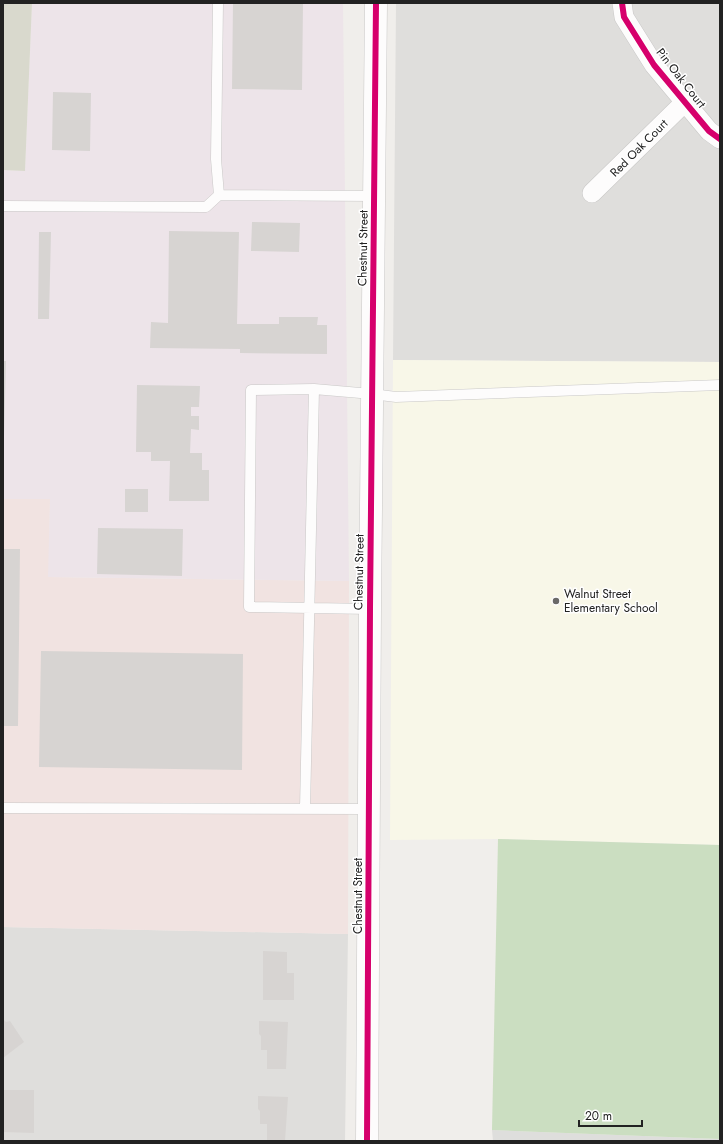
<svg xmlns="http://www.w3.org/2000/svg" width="723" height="1144" viewBox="0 0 723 1144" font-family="Jost,sans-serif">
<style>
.residential{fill:#dfdedc}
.commercial{fill:#f1e3e1}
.industrial{fill:#ede4e9}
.education{fill:#f8f7e8}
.religious{fill:#dededc}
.construction{fill:#d9d9cd}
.forest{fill:#cbdec1}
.building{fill:#d7d4d2}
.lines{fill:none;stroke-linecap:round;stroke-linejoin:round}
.service-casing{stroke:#c9c8c7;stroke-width:11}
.minor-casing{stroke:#c9c8c7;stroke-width:20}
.tertiary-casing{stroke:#c9c8c7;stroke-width:23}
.service{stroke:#fdfcfc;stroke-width:10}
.minor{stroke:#fdfcfc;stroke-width:19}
.tertiary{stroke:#fdfcfc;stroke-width:22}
.cycleway-casing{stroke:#fff;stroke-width:8}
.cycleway{stroke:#d6006c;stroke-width:6}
.poi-dot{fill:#6a6968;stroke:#fff;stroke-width:1.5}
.labels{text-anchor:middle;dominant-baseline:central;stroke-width:3;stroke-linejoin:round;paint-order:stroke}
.street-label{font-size:12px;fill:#222;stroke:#fff}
.poi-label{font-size:12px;fill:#222;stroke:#fff;text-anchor:start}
</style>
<rect width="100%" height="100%" fill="#f0eeeb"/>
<path class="residential" d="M396 3H720V362L393 360Z
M3 927 348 934 345 1141H3Z"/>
<path class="commercial" d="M3 499H50L49 577 349 581 348 934 3 927Z"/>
<path class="industrial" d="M32 3H343L349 581 48 577 50 499H3V170L25 171Z"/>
<path class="education" d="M393 360 720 362V845L498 839 390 840Z"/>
<path class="religious" d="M492 1130 720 1139V1141H493Z"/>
<path class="construction" d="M3 3H32L25 171 3 170Z"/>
<path class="forest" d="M498 839 720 845V1139L492 1130Z"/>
<path class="building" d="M233 3H303L302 90 232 89Z
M53 92 91 93 90 151 52 150Z
M252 222 300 223 299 252 251 251Z
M169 231 239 232 237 324H279V317H318L317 325H327V354L240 353V349L150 348 151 322 168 323Z
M39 232H51L49 319H38Z
M3 361H6L4 437H3Z
M137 385 200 386 199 407H191V416H199V430L191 429 190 453H202V470H209V501H169L170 461H151V452H136Z
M125 489H148V512H125Z
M98 528 183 529 182 576 97 574Z
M3 549H20L18 726H3Z
M41 651 243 654 242 770 39 767Z
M263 951 287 952V973H294V1000H263Z
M3 1019 6 1022 10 1021 24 1042 3 1058Z
M259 1021 288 1022 286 1069H267V1050H261V1036L259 1034Z
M3 1090H34V1133L3 1132Z
M258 1096 288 1097 285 1141H267V1124H260V1111L258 1109Z"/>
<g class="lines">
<g class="service-casing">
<path id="service" d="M218 3 216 159 219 195
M3 206 206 207 219 195 374 196
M370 609 249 607 251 390 314 389 372 394 396 397 720 385
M3 808 370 809
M305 809 314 389"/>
</g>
<g class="minor-casing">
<path id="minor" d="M622 3 624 17 654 65 709 131 720 139
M592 193 685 102"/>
</g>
<g class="tertiary-casing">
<path id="tertiary" d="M367 1141 370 609 376 3"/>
</g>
<use href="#service" class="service"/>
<use href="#minor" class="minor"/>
<use href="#tertiary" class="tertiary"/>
<g class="cycleway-casing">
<path id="cycleway" d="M622 3 624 17 654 65 709 131 720 139
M367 1141 370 609 376 3"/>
</g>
<use href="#cycleway" class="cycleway"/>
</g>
<circle class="poi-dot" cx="556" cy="601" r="4"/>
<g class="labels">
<g class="street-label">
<text transform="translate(681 78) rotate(52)">Pin Oak Court</text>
<text transform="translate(639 148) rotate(-45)">Red Oak Court</text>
<text transform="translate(363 248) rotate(-89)">Chestnut Street</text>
<text transform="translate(359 572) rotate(-89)">Chestnut Street</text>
<text transform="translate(358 896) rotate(-90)">Chestnut Street</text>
</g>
<g class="poi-label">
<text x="564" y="594">Walnut Street<tspan x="564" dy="14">Elementary School</tspan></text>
</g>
</g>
<rect width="723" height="1144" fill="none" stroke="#222222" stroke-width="8"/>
<path d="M579 1120v6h63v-6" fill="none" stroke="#222222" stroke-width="2"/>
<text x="585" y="1120" font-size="12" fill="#222222" stroke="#ffffff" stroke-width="3" paint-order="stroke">20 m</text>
</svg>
